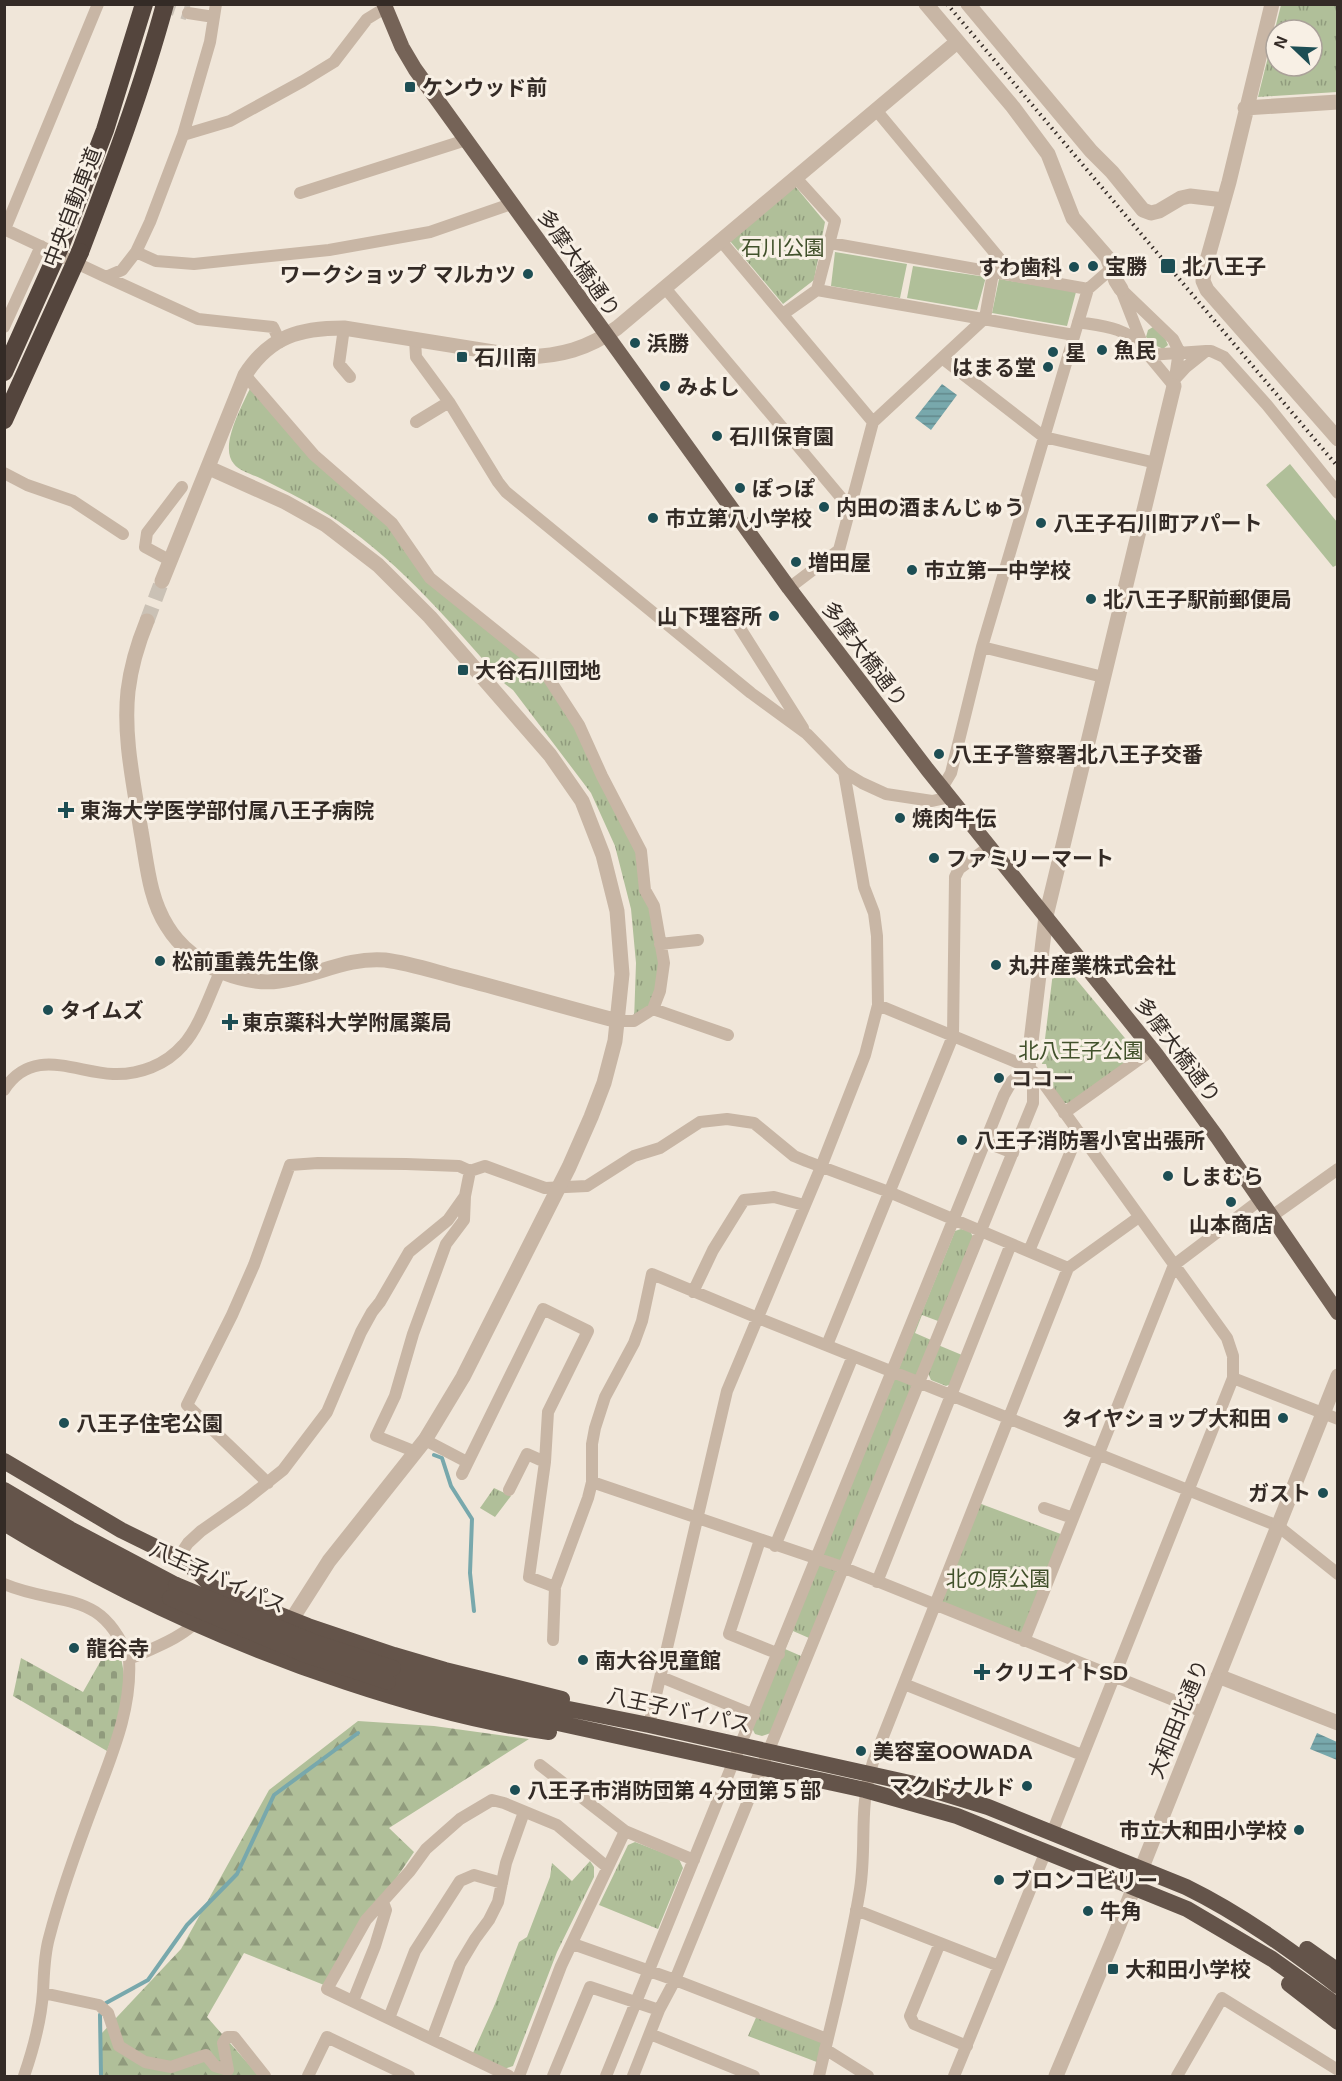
<svg xmlns="http://www.w3.org/2000/svg" width="1342" height="2081" viewBox="0 0 1342 2081" font-family="Helvetica,'Noto Sans JP',sans-serif">
<style>
.grass{fill:#b0bf99}
.forest{fill:url(#forest-firs)}
.cemetery{fill:url(#cemetery-stones)}
.park{fill:url(#park-tufts);fill-rule:evenodd}
.water{fill:url(#water-rules)}
.lines{fill:none;stroke-linecap:round;stroke-linejoin:round}
.stream{stroke:#78a8ac;stroke-width:4}
.tertiary-tunnel{stroke:#cac1b5;stroke-width:15;stroke-dasharray:15 8;stroke-linecap:butt}
.minor{stroke:#c8b6a5;stroke-width:12}
.tertiary{stroke:#c8b6a5;stroke-width:15}
.primary{stroke:#756357;stroke-width:15}
.trunk{stroke:#64544a;stroke-width:16}
.motorway{stroke:#54453d;stroke-width:18}
.rail{stroke:#342b26;stroke-width:4;stroke-dasharray:1.5 4.5;stroke-linecap:butt}
.trunk-bridge{stroke:#64544a;stroke-width:16}
.motorway-bridge{stroke:#54453d;stroke-width:18}
.poi-dot{fill:#1d4e54;stroke:#f8f0e5;stroke-width:2}
.labels{text-anchor:middle;dominant-baseline:central;stroke-width:6;stroke-linejoin:round;paint-order:stroke}
.poi-label{font-size:21px;font-weight:bold;fill:#342b26;stroke:#f8f0e5;text-anchor:start}
.street-label{font-size:21px;fill:#342b26;stroke:#f8f0e5}
.park-label{font-size:21px;fill:#41512b;stroke:#f8f0e5}
</style>
<defs>
<pattern id="forest-firs" width="22" height="20" patternUnits="userSpaceOnUse" patternTransform="scale(1.5)"><rect width="22" height="20" fill="#b0bf99"/><path d="M5 1l3.5 6h-7zM16 11l3.5 6h-7z" fill="#909b7d"/></pattern>
<pattern id="cemetery-stones" width="16" height="16" patternUnits="userSpaceOnUse" patternTransform="scale(1.5)"><rect width="16" height="16" fill="#b0bf99"/><path d="M2 7V4a2 2 0 0 1 4 0v3zM10 15v-3a2 2 0 0 1 4 0v3z" fill="#909b7d"/></pattern>
<pattern id="park-tufts" width="24" height="20" patternUnits="userSpaceOnUse" patternTransform="scale(1.5)"><rect width="24" height="20" fill="#b0bf99"/><path d="M3 7l-1-3M5 7V3M7 7l1-3M15 17l-1-3M17 17v-4M19 17l1-3" fill="none" stroke="#909b7d"/></pattern>
<pattern id="water-rules" width="6" height="5" patternUnits="userSpaceOnUse" patternTransform="scale(1.5)"><rect width="6" height="5" fill="#78a8ac"/><path d="M0 2.5h6" fill="none" stroke="#63898c"/></pattern>
</defs>
<rect width="100%" height="100%" fill="#f0e6d9"/>
<path class="grass" d="M835 252 907 264 900 298 831 286Z
M913 266 986 277 977 310 907 298Z
M999 279 1076 292 1067 326 992 313Z
M1153 327 1164 336 1168 345 1163 349 1153 344 1146 337 1148 330Z
M1290 464 1337 522V565L1333 567 1266 485Z"/>
<path class="forest" d="M358 1721 434 1726 529 1739 389 1828 414 1852 324 1985 244 1953 207 2017 259 2076H101V2034L181 1949 269 1790Z"/>
<path class="cemetery" d="M112 1641C116 1648 121 1655 122 1663 129 1694 118 1723 107 1751L13 1696 21 1658 83 1692Z"/>
<path class="park" d="M1281 5H1337V92L1258 97ZM1276 30H1312V66H1276Z
M795 186 825 222 814 280 783 304 730 241Z
M252 384 314 455 392 523 430 578 542 668 629 826 664 963 653 1009 634 1021 636 963 631 909 615 846 591 793 513 690 505 684C453 626 403 565 338 521 314 505 288 492 262 479 254 475 239 471 234 464 218 446 244 403 252 384Z
M1066 967 1134 1049 1133 1058 1070 1103H1064L1045 1077 1049 1074 1046 1064H1042L1053 972Z
M961 1229 970 1231 974 1239 771 1733 762 1736 755 1734 752 1728 955 1231ZM922 1315 938 1321 931 1340 915 1333ZM793 1631 809 1638 801 1656 785 1649Z
M938 1345 962 1355 951 1384 946 1386 931 1380 927 1371Z
M494 1488 511 1496 495 1517 480 1508Z
M976 1502 1066 1536 1024 1641 935 1606Z
M635 1842 679 1859 683 1868 658 1929 599 1905 628 1845Z
M590 1861 594 1867V1877L557 1952 513 2066 504 2069 473 2053 495 2004 519 1942 527 1937 550 1877 552 1863 572 1881Z
M758 2013 827 2039 822 2064 748 2036Z"/>
<path class="water" d="M942 384 957 395 931 430 915 418Z
M1317 1733 1337 1742V1760L1310 1749Z"/>
<g class="lines">
<path class="stream" d="M434 1455 442 1458 451 1486 472 1519 470 1573 474 1611
M101 2076 100 2015 106 2003 148 1980 187 1925 237 1874 274 1795 358 1733"/>
<path class="tertiary-tunnel" d="M161 4 188 13
M147 621 162 581"/>
<path class="minor" d="M188 13 214 17
M876 110 1014 276
M183 135 230 121 303 81 334 62 367 19 385 8
M300 193 466 140
M4 229 106 277 122 270 136 252 150 222 183 135 210 42 216 4
M5 229 98 4
M721 241 873 422
M830 243 1088 289
M136 252 156 261 194 264 329 250 430 232 511 204
M106 277 198 319 273 327 280 342
M665 288 849 507
M1121 289 1173 339 1179 351 1175 378
M817 290 1074 335
M1122 292 1145 351 1174 386
M783 314 817 290 835 221 796 178
M1078 322C1102 326 1126 327 1142 347
M4 327 41 246
M344 328 339 364 350 377
M415 339 416 357 449 402 498 482 506 492 751 693 807 734 844 772 862 783 886 794 932 801 950 797
M1149 355 1206 351
M942 358 1044 437 1156 463
M245 375 314 455 392 523 430 578 542 668 579 725 602 776 641 851 645 890 654 906 664 963 660 991 653 1009 634 1021H618
M1175 379 1186 367 1206 351H1211L1224 357 1267 405 1338 493
M416 422 449 402
M4 473 27 485 73 501 123 534
M171 561 145 547 147 533 182 487
M789 588 839 550 873 422 985 318 993 273
M738 625 803 728
M982 647 1103 677
M942 788 951 773 982 647 1088 289 1111 269
M660 944 698 940
M878 1005 1028 1067 1039 1077 1227 1338 1233 1356V1378L1052 1833
M653 1009 728 1035
M4 1090C32 1046 74 1072 113 1074 139 1075 166 1065 183 1045 199 1028 210 994 220 972
M1064 1113 1152 1050
M985 1142 1013 1153
M1272 1216 1338 1169
M1029 1251 1079 1132
M693 1292 713 1250 744 1200 774 1197 804 1205
M827 1345 953 1036 955 877 959 869 990 846
M1233 1378 1338 1419
M425 1440 467 1462
M416 1452 376 1436 395 1396 413 1334 446 1244 464 1220 465 1196
M462 1474 543 1309 588 1331 548 1412 545 1462 529 1577 555 1587
M592 1482 842 1567 1203 1712
M268 1483 187 1405 232 1315 254 1265 290 1165 318 1163 406 1164 459 1166 470 1171 485 1166 545 1188 587 1186 634 1156 660 1148 700 1122 727 1119 754 1123 794 1156 806 1161 889 1192 1068 1268
M509 1490 527 1454 545 1462
M1044 1508 1073 1518
M760 1540 729 1634 779 1654
M775 1546 853 1356
M178 1558 188 1543 201 1531 244 1501 283 1470 327 1412 361 1332 372 1312 380 1302 409 1252 448 1220 465 1196 470 1171
M877 1582 1011 1244
M4 1584C61 1608 101 1587 129 1659
M553 1640 555 1587 588 1498 592 1482V1444L595 1428 605 1397 634 1343 642 1321 652 1274 758 1318 1278 1526 1338 1574
M1024 1641 1174 1265 1260 1200
M661 1677 754 1715
M904 1684 1082 1755
M649 1725 727 1391 821 1167 865 1055 878 1005 877 936 874 913 864 887 844 772
M540 1765 625 1831 694 1860
M856 1910 999 1966
M940 1943 910 2016 914 2024 967 2046
M573 1944 675 1980 827 2039
M43 1993 99 2005 108 2013 119 2046 145 2062 171 2067 206 2055 215 2066 228 2070 223 2043 227 2037H234L265 2076
M353 2001 375 1946 386 1910 383 1902
M389 2018 415 1951 460 1881 474 1875 502 1883
M650 2034 754 2076
M432 2039 460 1964 475 1939 489 1920 498 1902 506 1863 524 1812
M825 2049 868 2076
M24 2076C33 2050 41 2020 43 1992 44 1974 44 1956 49 1938 61 1891 78 1845 95 1800 112 1754 132 1709 129 1659 146 1651 190 1635 198 1618
M308 2076 327 2037 409 2076
M509 2076 327 1989 366 1920 410 1871 426 1849 460 1819 492 1800 504 1803 557 1825 607 1867
M519 2076 561 1966 625 1831
M553 2076 590 1987 659 2010
M606 2076 1004 1095 1012 1081 1028 1067
M633 2076 659 2010 675 1980 1033 1103V1083L1028 1067
M819 2076C833 2014 850 1952 860 1889 867 1844 858 1808 873 1762L1068 1268 1139 1217
M954 2076 1046 1851
M1177 2076 1222 1998 1338 2070"/>
<path class="tertiary" d="M926 4 1013 107 1048 154 1073 218 1107 257 1116 281 1121 289
M968 4 1091 151 1112 172 1143 210 1151 213 1159 211 1181 198 1190 196 1224 200
M1272 4 1229 182 1204 271 1203 281 1207 290 1338 439
M1245 108 1338 102
M209 468 285 502 326 525 378 565 430 617 550 755 582 801 603 855 617 911 622 974 615 1041 604 1083 591 1117 569 1167 463 1377 425 1440 329 1561 285 1630
M162 581 245 375C270 336 300 328 344 328L525 357C561 356 587 349 617 328L957 42
M147 621C138 643 131 666 128 691 123 737 134 785 141 831 147 863 149 898 167 926 179 946 200 963 222 972 240 979 260 984 279 981 317 976 346 957 385 960 409 963 433 971 456 977 510 991 564 1007 618 1021
M1028 1067 1046 916 1174 386
M1218 1676 1338 1723
M1056 2076 1113 1940 1338 1376"/>
<path class="primary" d="M384 4 402 47 415 69 789 588 927 769 1156 1054 1217 1137 1338 1313"/>
<path class="trunk" d="M4 1461 121 1530 178 1558 198 1572 212 1587 225 1593 308 1626 394 1655 445 1670 562 1699
M4 1490 70 1529 176 1585
M4 1507 59 1540 170 1598
M4 1523C112 1589 226 1642 346 1682 412 1704 480 1723 549 1732
M393 1668 484 1692 649 1725 910 1783 988 1807 1186 1887C1241 1914 1289 1949 1338 1986
M388 1682 462 1702 865 1790 957 1816 1187 1909 1272 1959 1338 2006
M1307 1949 1338 1971
M1289 1984 1338 2022"/>
<path class="motorway" d="M61 245 105 130 144 4
M80 252C111 171 142 89 165 4"/>
<path class="rail" d="M947 4 1338 467"/>
<path class="trunk-bridge" d="M176 1585 311 1641 393 1668
M170 1598 306 1655 388 1682"/>
<path class="motorway-bridge" d="M4 372 61 245
M4 420 80 252"/>
</g>
<g class="poi-dot">
<rect x="404" y="81" width="12" height="12" rx="3"/>
<circle cx="1093" cy="266" r="6"/>
<rect x="1160" y="258" width="16" height="16" rx="3"/>
<circle cx="1074" cy="267" r="6"/>
<circle cx="528" cy="274" r="6"/>
<circle cx="635" cy="343" r="6"/>
<circle cx="1102" cy="350" r="6"/>
<circle cx="1053" cy="352" r="6"/>
<rect x="456" y="351" width="12" height="12" rx="3"/>
<circle cx="1048" cy="367" r="6"/>
<circle cx="665" cy="386" r="6"/>
<circle cx="717" cy="436" r="6"/>
<circle cx="740" cy="488" r="6"/>
<circle cx="824" cy="507" r="6"/>
<circle cx="653" cy="518" r="6"/>
<circle cx="1041" cy="523" r="6"/>
<circle cx="796" cy="562" r="6"/>
<circle cx="912" cy="570" r="6"/>
<circle cx="1091" cy="599" r="6"/>
<circle cx="774" cy="616" r="6"/>
<rect x="457" y="664" width="12" height="12" rx="3"/>
<circle cx="939" cy="754" r="6"/>
<path d="M63 801h6v6h6v6h-6v6h-6v-6h-6v-6h6z"/>
<circle cx="900" cy="818" r="6"/>
<circle cx="934" cy="858" r="6"/>
<circle cx="160" cy="961" r="6"/>
<circle cx="996" cy="965" r="6"/>
<circle cx="48" cy="1010" r="6"/>
<path d="M227 1013h6v6h6v6h-6v6h-6v-6h-6v-6h6z"/>
<circle cx="999" cy="1078" r="6"/>
<circle cx="962" cy="1140" r="6"/>
<circle cx="1168" cy="1176" r="6"/>
<circle cx="1231" cy="1202" r="6"/>
<circle cx="1283" cy="1418" r="6"/>
<circle cx="64" cy="1423" r="6"/>
<circle cx="1323" cy="1493" r="6"/>
<circle cx="74" cy="1648" r="6"/>
<circle cx="583" cy="1660" r="6"/>
<path d="M979 1663h6v6h6v6h-6v6h-6v-6h-6v-6h6z"/>
<circle cx="861" cy="1751" r="6"/>
<circle cx="1027" cy="1786" r="6"/>
<circle cx="515" cy="1790" r="6"/>
<circle cx="1299" cy="1830" r="6"/>
<circle cx="999" cy="1880" r="6"/>
<circle cx="1088" cy="1911" r="6"/>
<rect x="1107" y="1963" width="12" height="12" rx="3"/>
</g>
<g class="labels">
<g class="poi-label">
<text x="422" y="87">ケンウッド前</text>
<text x="1105" y="266">宝勝</text>
<text x="1182" y="266">北八王子</text>
<text x="1062" y="267" text-anchor="end">すわ歯科</text>
<text x="516" y="274" text-anchor="end">ワークショップ マルカツ</text>
<text x="647" y="343">浜勝</text>
<text x="1114" y="350">魚民</text>
<text x="1065" y="352">星</text>
<text x="474" y="357">石川南</text>
<text x="1036" y="367" text-anchor="end">はまる堂</text>
<text x="677" y="386">みよし</text>
<text x="729" y="436">石川保育園</text>
<text x="752" y="488">ぽっぽ</text>
<text x="836" y="507">内田の酒まんじゅう</text>
<text x="665" y="518">市立第八小学校</text>
<text x="1053" y="523">八王子石川町アパート</text>
<text x="808" y="562">増田屋</text>
<text x="924" y="570">市立第一中学校</text>
<text x="1103" y="599">北八王子駅前郵便局</text>
<text x="762" y="616" text-anchor="end">山下理容所</text>
<text x="475" y="670">大谷石川団地</text>
<text x="951" y="754">八王子警察署北八王子交番</text>
<text x="80" y="810">東海大学医学部付属八王子病院</text>
<text x="912" y="818">焼肉牛伝</text>
<text x="946" y="858">ファミリーマート</text>
<text x="172" y="961">松前重義先生像</text>
<text x="1008" y="965">丸井産業株式会社</text>
<text x="60" y="1010">タイムズ</text>
<text x="242" y="1022">東京薬科大学附属薬局</text>
<text x="1011" y="1078">ココー</text>
<text x="974" y="1140">八王子消防署小宮出張所</text>
<text x="1180" y="1176">しまむら</text>
<text x="1231" y="1224" text-anchor="middle">山本商店</text>
<text x="1271" y="1418" text-anchor="end">タイヤショップ大和田</text>
<text x="76" y="1423">八王子住宅公園</text>
<text x="1311" y="1493" text-anchor="end">ガスト</text>
<text x="86" y="1648">龍谷寺</text>
<text x="595" y="1660">南大谷児童館</text>
<text x="994" y="1672">クリエイトSD</text>
<text x="873" y="1751">美容室OOWADA</text>
<text x="1015" y="1786" text-anchor="end">マクドナルド</text>
<text x="527" y="1790">八王子市消防団第４分団第５部</text>
<text x="1287" y="1830" text-anchor="end">市立大和田小学校</text>
<text x="1011" y="1880">ブロンコビリー</text>
<text x="1100" y="1911">牛角</text>
<text x="1125" y="1969">大和田小学校</text>
</g>
<g class="street-label">
<text transform="translate(72 207) rotate(-69)">中央自動車道</text>
<text transform="translate(579 263) rotate(55)">多摩大橋通り</text>
<text transform="translate(865 654) rotate(53)">多摩大橋通り</text>
<text transform="translate(1178 1050) rotate(53)">多摩大橋通り</text>
<text transform="translate(218 1577) rotate(24)">八王子バイパス</text>
<text transform="translate(679 1710) rotate(12)">八王子バイパス</text>
<text transform="translate(1178 1719) rotate(-68)">大和田北通り</text>
</g>
<g class="park-label">
<text x="783" y="247">石川公園</text>
<text x="1081" y="1050">北八王子公園</text>
<text x="998" y="1578">北の原公園</text>
</g>
</g>
<rect width="1342" height="2081" fill="none" stroke="#342b26" stroke-width="12"/>
<g transform="translate(1294 48) rotate(293)"><circle r="28" fill="#f8f0e5" stroke="#aaa199" stroke-width="1.5"/>
<path d="M0-4.5L10 22L0 15L-10 22Z" fill="#1d4e54"/>
<text y="-9" font-size="16" font-weight="bold" text-anchor="middle" fill="#342b26">N</text>
</g>
</svg>
